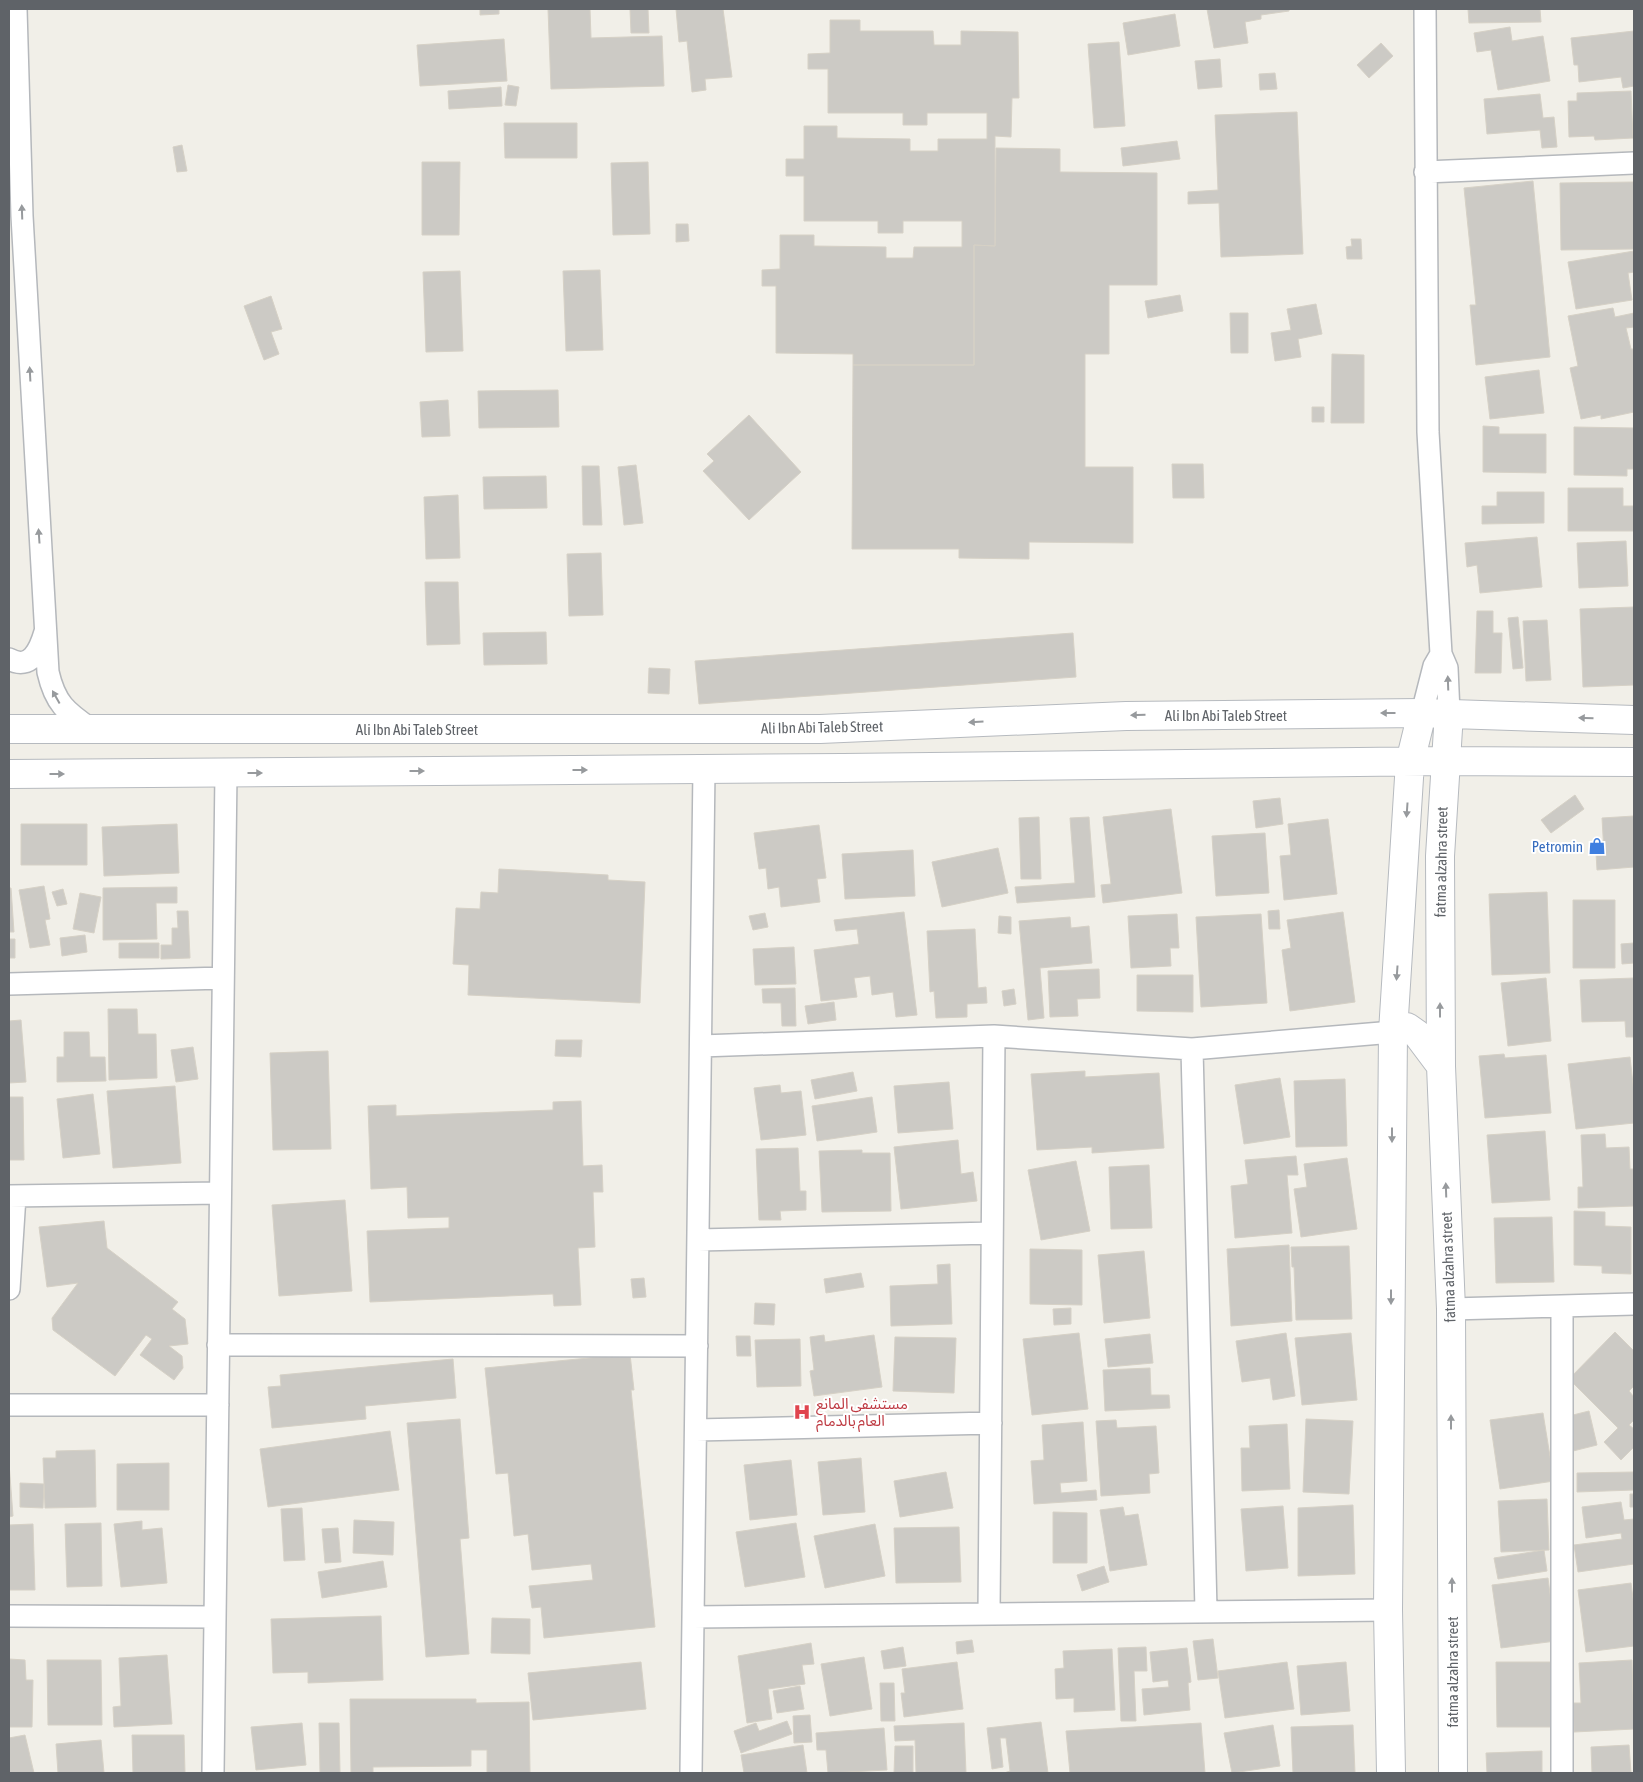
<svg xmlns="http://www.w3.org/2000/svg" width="1643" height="1782" viewBox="0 0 1643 1782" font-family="'Asap Condensed','Noto Sans Arabic',sans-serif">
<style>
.building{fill:#cccac5;stroke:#d6d1c6}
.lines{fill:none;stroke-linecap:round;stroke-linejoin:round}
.street-casing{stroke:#b5b8bc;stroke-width:24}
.secondary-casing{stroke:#b6babf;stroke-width:30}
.street{stroke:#fff;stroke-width:21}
.secondary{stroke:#fff;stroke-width:28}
.oneway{fill:#979a9d}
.labels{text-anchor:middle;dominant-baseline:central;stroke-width:4;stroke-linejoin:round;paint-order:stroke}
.street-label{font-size:15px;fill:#5f6368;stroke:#fff}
.shop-label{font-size:15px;fill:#366cbe;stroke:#fff;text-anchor:end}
.health-label{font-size:15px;fill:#be3a42;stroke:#fff;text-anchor:start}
</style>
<rect width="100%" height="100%" fill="#f1efe8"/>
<path class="building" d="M480 9H499V14L480 15Z
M548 9H590L591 38 662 36 664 86 551 89Z
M630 9H648L649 33H631Z
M676 9H723L732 77 705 79 706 90 692 92 687 41 679 42Z
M1207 9H1289V11L1261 15V19L1245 22 1248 43 1214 48Z
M1468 9H1540L1541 22 1469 23Z
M1175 14 1180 46 1128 55 1123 23Z
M830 20H860V31H933L934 45H961V31L1018 32 1019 98H1012L1011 137 995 136V246L974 245V365H853V354L776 353V286H762V270L780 269V235H814V246L886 247V258H913L914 247H962V221H903V233H878V221H804V176H786V159H804V126H837V138L910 139V151H938V139H987V113H927V125H903V113H828V69H808V54L830 53Z
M1510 27 1512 41 1543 36 1550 81 1498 90 1491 50 1477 52 1474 33Z
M1634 31V86L1623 88 1621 77 1579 82 1578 65H1574L1571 38Z
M504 39 507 81 420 86 417 45Z
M1119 42 1125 126 1094 128 1088 44Z
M1381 43 1393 56 1369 78 1357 65Z
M1220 59 1222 87 1198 89 1195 61Z
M1275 73 1277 89 1260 90 1259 74Z
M508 85 519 87 516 106 505 105Z
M501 87 502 106 449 109 448 91Z
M1631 91 1633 138 1595 140 1594 136 1569 137 1568 101H1577V93Z
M1540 94 1543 118 1554 117 1557 147 1542 148 1540 130 1487 134 1484 99Z
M1297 112 1303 254 1221 257 1219 203 1188 204V192L1218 190 1215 115Z
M504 123H577V158H505Z
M1177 141 1180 159 1123 166 1121 148Z
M182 145 187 171 177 172 173 147Z
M996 148 1060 149V172L1157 173V285H1109V354H1085V467H1133V543L1029 542V559L959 558V549H852L853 365H974V245L995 246Z
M422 162H460L459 235H422Z
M648 162 650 234 613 235 611 163Z
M1533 181 1550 357 1476 365 1470 305H1476L1464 188Z
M1634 182V249L1561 250 1560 183Z
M676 224H688L689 241 676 242Z
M1351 239H1361L1362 259H1347L1346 247 1352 246Z
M1634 251V272L1628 273 1632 300 1576 309 1568 262Z
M600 270 603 350 566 351 563 271Z
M460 271 463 351 426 352 423 272Z
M1180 295 1183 311 1148 318 1145 301Z
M271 296 282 329 271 332 279 354 264 360 244 306Z
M1316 304 1322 334 1298 339 1301 357 1275 361 1271 333 1291 330 1287 309Z
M1613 308 1615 317 1634 313V327L1626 328 1631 349H1633L1634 356V412L1601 419V415L1581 419 1570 368 1578 366 1568 316Z
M1230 313H1248V353H1231Z
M1332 354 1364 355V423H1331Z
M1539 370 1544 413 1490 419 1485 377Z
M558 390 559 427 479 428 478 391Z
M448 400 450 436 422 437 420 402Z
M1312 407H1324V422H1312Z
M749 415 801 472 749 520 703 471 714 461 707 454Z
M1483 426 1499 427V434H1546V473L1483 472Z
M1574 427 1634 428V469H1627V476L1574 475Z
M1172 464H1203L1204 498H1173Z
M636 465 643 523 624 525 618 467Z
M582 466H599L602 525H583Z
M546 476 547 508 484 509 483 477Z
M1568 488H1623V506H1634V531H1568Z
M1497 492H1544V523L1482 524V506H1497Z
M458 495 460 558 426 559 424 497Z
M1537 537 1542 587 1480 593 1477 565 1467 567 1465 543Z
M1626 541 1628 586 1579 588 1577 543Z
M601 553 603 615 569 616 567 554Z
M425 582H458L460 644 427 645Z
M1634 607V685L1583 687 1580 609Z
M1477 611H1493V633H1502L1501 673H1475Z
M1518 617 1523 668 1513 669 1508 618Z
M1547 620 1551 680 1526 681 1523 621Z
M546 632 547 664 484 665 483 633Z
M1073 633 1076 677 699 704 695 661Z
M649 668 670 669 669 694 648 693Z
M1575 795 1584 809 1551 833 1541 820Z
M1280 798 1283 824 1256 828 1253 801Z
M1171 809 1182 893 1103 903 1101 885 1111 884 1103 817Z
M1634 816V867L1597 870 1596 853H1604L1602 818Z
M1039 817 1041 879H1021L1019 818Z
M1089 817 1095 897 1017 903 1015 887 1075 883 1070 818Z
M1328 819 1337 894 1284 900 1280 856 1291 855 1288 824Z
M21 824H87V865H21Z
M177 824 179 873 104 876 102 827Z
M819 825 826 878 817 879 820 902 781 907 779 887 768 889 766 868 759 869 754 833Z
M1265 833 1269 893 1216 896 1212 836Z
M998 848 1008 893 942 907 932 862Z
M913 850 915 896 845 899 842 854Z
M499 869 608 875V880L645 882 640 1003 468 995 469 965 453 964 456 908 480 909 481 892 498 893Z
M44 886 50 919 45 920 50 945 30 948 19 890Z
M177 887V903H156L157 939 103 940V888Z
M9 888H11L14 932H9Z
M63 889 67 904 57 906 52 892Z
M1547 892 1550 973 1492 975 1489 894Z
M80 893 101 897 94 933 73 929Z
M1573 900H1615V968H1573Z
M1279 910 1280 929H1269L1268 911Z
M177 911H188L190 958 161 959V945H172V928H178Z
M904 912 917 1015 896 1017 893 992 872 995 870 976 854 978 857 997 821 1001 814 950 859 944 857 929 836 931 834 920Z
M1343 912 1355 1002 1290 1011 1282 950 1291 948 1287 920Z
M765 913 768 927 753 930 749 916Z
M1177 914 1179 948H1170L1171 966 1131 968 1128 916Z
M1261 914 1267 1003 1201 1007 1196 917Z
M999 916 1011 917V934L998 933Z
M1070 917 1071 928 1089 926 1092 963 1040 968 1044 1018 1028 1020 1019 921Z
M975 929 978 988 986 987 987 1003 967 1004V1017L936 1018 934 991 930 992 927 931Z
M85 935 87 952 62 956 60 938Z
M9 939H15V958H9Z
M119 943H159V958H119Z
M1634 943V963L1622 964 1621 944Z
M794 947 796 984 755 985 753 949Z
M1099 969 1100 998 1077 999 1078 1016 1050 1017 1048 971Z
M1137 975H1193V1012L1137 1011Z
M1546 978 1551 1041 1508 1046 1501 983Z
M1634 978V1037H1626L1625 1021 1582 1022 1580 980Z
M795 988 796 1026H782L781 1003H763L762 989Z
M1014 989 1016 1004 1004 1006 1002 991Z
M834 1002 836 1020 808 1024 805 1006Z
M108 1009H137L138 1034H156L157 1078 109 1080Z
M21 1020 26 1082 9 1083V1021Z
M64 1032H89L90 1057H105L106 1081 57 1082V1057H64Z
M556 1040H582L581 1057 555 1056Z
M193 1047 198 1079 176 1082 171 1050Z
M328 1051 331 1149 273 1150 270 1053Z
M1504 1054 1505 1058 1546 1055 1551 1113 1485 1118 1479 1056Z
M1630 1057 1634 1093V1123L1576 1129 1568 1064Z
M1085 1071V1077L1159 1073 1164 1148 1092 1153V1147L1037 1150 1031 1074Z
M853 1072 857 1091 815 1099 811 1080Z
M1280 1078 1290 1137 1244 1144 1235 1085Z
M1345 1079 1347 1146 1296 1147 1294 1081Z
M949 1082 953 1129 898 1133 894 1086Z
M780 1085 781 1093 801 1091 806 1135 761 1140 754 1088Z
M175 1086 181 1163 113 1168 107 1091Z
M93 1094 100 1154 63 1158 57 1099Z
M9 1097H23L24 1160H9Z
M872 1097 877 1132 817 1141 812 1106Z
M581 1101 583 1166 602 1165 603 1192H593L595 1247 578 1248 581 1305 554 1306 553 1294 370 1302 367 1231 449 1228V1217L408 1218 407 1187 371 1189 368 1106 396 1105V1116L553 1110V1102Z
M1545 1131 1550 1200 1492 1203 1487 1135Z
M1605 1134 1606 1148 1629 1147 1630 1169H1634V1206L1578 1208V1187H1583L1581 1135Z
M958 1140 961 1174 973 1172 977 1201 901 1209 894 1147Z
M798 1148 800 1191H806V1210L780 1211 781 1220H759L756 1149Z
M862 1150V1153H890L891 1211 822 1212 819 1151Z
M1296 1156 1298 1175H1287L1292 1233 1235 1238 1231 1186 1248 1184 1245 1160Z
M1347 1158 1357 1229 1301 1237 1294 1189 1307 1187 1304 1164Z
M1076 1161 1090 1231 1041 1240 1028 1170Z
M1149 1165 1152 1228 1111 1229 1109 1167Z
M345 1200 352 1291 279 1296 272 1205Z
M1574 1211 1605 1212V1226L1631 1227V1274L1602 1273V1266L1574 1265Z
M1552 1217 1554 1282 1496 1283 1494 1218Z
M104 1221 107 1248 178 1302 172 1309 185 1319 188 1344 169 1346 182 1356 183 1368 174 1380 140 1355 152 1339 146 1335 115 1376 53 1330 52 1318 78 1283 47 1287 39 1227Z
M1289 1245 1292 1321 1231 1326 1227 1249Z
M1349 1246 1352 1319 1296 1320 1294 1267H1292L1291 1247Z
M1030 1249 1082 1250V1305L1030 1304Z
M1144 1251 1150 1318 1104 1323 1098 1255Z
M950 1264 952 1324 891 1326 890 1286 938 1284 937 1265Z
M861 1273 864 1287 826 1293 824 1279Z
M644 1278 646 1297 633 1298 631 1279Z
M755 1303 775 1304 774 1325 754 1324Z
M1071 1308V1324L1054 1325 1053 1309Z
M1615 1332 1634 1351V1386L1629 1391 1634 1397V1420L1629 1425 1634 1429V1447L1621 1460 1604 1442 1618 1428 1569 1379Z
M1079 1333 1088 1409 1032 1415 1023 1339Z
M1286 1333 1295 1396 1273 1400 1270 1378 1242 1382 1236 1341Z
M1351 1333 1357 1400 1302 1405 1295 1338Z
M1150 1334 1153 1363 1108 1367 1105 1339Z
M824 1335 825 1342 874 1335 882 1387 814 1396 810 1371 814 1370 810 1337Z
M736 1336H750L751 1356H737Z
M895 1337 956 1338 954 1393 893 1391Z
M800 1339 801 1386 757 1387 755 1340Z
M630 1354 634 1390H631L655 1627 544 1638 541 1607 532 1608 529 1586 593 1580 591 1564 532 1570 528 1534 514 1536 508 1473 496 1474 485 1368Z
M453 1359 456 1398 365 1406 366 1419 272 1428 268 1387 281 1386 280 1375Z
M1150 1368 1151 1395H1169L1170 1408 1105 1411 1103 1370Z
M1589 1411 1597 1445 1573 1451 1565 1417Z
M1543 1413 1554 1481 1500 1489 1490 1420Z
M460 1419 469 1538 460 1539 469 1654 426 1657 407 1423Z
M1306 1419 1353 1421 1349 1494 1303 1492Z
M1116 1420 1117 1428 1156 1426 1159 1473 1149 1474 1150 1493 1101 1496 1096 1421Z
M1083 1422 1087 1481 1060 1483 1061 1493 1096 1490 1097 1500 1034 1504 1031 1461 1044 1460 1042 1425Z
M1287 1424 1290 1489 1242 1491 1241 1448H1250L1249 1426Z
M390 1431 399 1490 268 1507 260 1449Z
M95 1450 96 1507 45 1508 43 1458H56V1451Z
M861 1458 865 1512 823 1515 818 1462Z
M791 1460 797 1515 750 1520 744 1465Z
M9 1463 13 1516 9 1517Z
M169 1463V1510H117V1464Z
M946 1472 953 1508 900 1517 894 1481Z
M1634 1472V1490L1577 1492V1473Z
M20 1483 44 1484 43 1508 20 1507Z
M1630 1494H1634V1507H1630Z
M1547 1499 1549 1550 1501 1552 1498 1501Z
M1621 1502 1624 1520 1634 1519V1564L1578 1572 1574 1545 1622 1539 1621 1533 1586 1538 1582 1507Z
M1353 1505 1355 1574 1298 1576V1508Z
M1283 1506 1288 1568 1246 1571 1241 1509Z
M1123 1507 1125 1516 1138 1514 1147 1565 1110 1571 1100 1510Z
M302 1508 305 1560 284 1561 281 1509Z
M1053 1512 1087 1513V1563H1053Z
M354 1520 394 1522 393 1555 353 1553Z
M142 1521V1530L162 1528 167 1583 121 1587 114 1524Z
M101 1523 102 1586 67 1587 65 1524Z
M796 1523 805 1577 745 1587 736 1532Z
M33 1524 35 1590H9V1525Z
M875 1524 885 1576 825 1588 814 1536Z
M959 1527 961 1582 896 1583 894 1528Z
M338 1528 341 1562 325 1563 322 1529Z
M1544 1550 1547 1571 1498 1579 1494 1558Z
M383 1561 387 1587 322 1598 318 1572Z
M1104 1566 1109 1582 1082 1591 1077 1575Z
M1548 1578 1556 1641 1501 1648 1492 1585Z
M1631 1583 1634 1606V1646L1586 1652 1578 1590Z
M381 1616 383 1680 308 1683V1672L273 1673 271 1619Z
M492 1618 530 1619V1654L491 1653Z
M1213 1639 1218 1678 1198 1680 1193 1641Z
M972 1640 974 1652 957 1654 956 1642Z
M811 1643 814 1664 802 1665 805 1684 768 1689 772 1719 747 1723 738 1656Z
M903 1647 906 1666 884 1669 881 1651Z
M1146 1647 1147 1671H1134L1136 1721H1121L1118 1648Z
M1187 1648 1191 1682 1188 1683 1190 1710 1144 1715 1142 1689 1169 1687 1168 1680 1153 1682 1150 1652Z
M1112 1649 1115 1710 1074 1712V1698L1056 1699 1055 1669 1064 1668 1063 1651Z
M167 1655 172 1724 114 1727 113 1707 121 1706 119 1658Z
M864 1657 872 1709 830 1716 821 1664Z
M9 1659 25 1660 26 1680H33L32 1727H9Z
M47 1660H101L102 1725H48Z
M1632 1660 1634 1729 1574 1732 1573 1703H1581L1579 1663Z
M641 1662 646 1709 533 1720 528 1673Z
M957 1662 963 1709 904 1717 901 1693H905L902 1669Z
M1287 1662 1294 1709 1225 1718 1218 1671Z
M1346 1662 1350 1711 1301 1715 1297 1666Z
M1496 1662H1552L1554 1727H1497Z
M880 1683H894L895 1721H881Z
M800 1686 804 1709 777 1713 773 1691Z
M350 1699H476V1703L529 1702 530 1773H487V1750H471V1766L373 1767V1773H351Z
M810 1715 812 1742 794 1743 793 1716Z
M787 1721 792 1734 741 1753 734 1731 756 1723 759 1731Z
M1041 1722 1048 1773H1004L1010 1771 1006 1738H1000L1003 1767 992 1769 987 1728Z
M302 1723 306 1765 256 1770 251 1727Z
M319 1723H339L340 1773H320Z
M964 1723 966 1773H916L915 1740 895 1741 894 1726Z
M1201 1723 1205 1773H1070L1066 1731Z
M1273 1725 1280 1766 1232 1773 1224 1733Z
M1353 1725 1355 1773H1293L1291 1727Z
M884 1728 887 1770 828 1773 826 1750H817L816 1733Z
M25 1735 34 1773H9V1738Z
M132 1735H184L185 1773H133Z
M101 1740 104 1773H58L56 1744Z
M803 1745 807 1773H744L741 1755Z
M1629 1745 1631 1773H1592L1591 1747Z
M895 1746H913V1773H894Z
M1542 1751V1773H1487L1486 1753Z"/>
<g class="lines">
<g class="street-casing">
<path id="street" d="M16 9 22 216 48 672C55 703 66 712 91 729
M1425 9 1428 432 1441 654 1447 668 1449 713
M1425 172 1634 163
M9 659C31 671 40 649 45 632
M1422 713 1434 666 1441 654
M9 984 223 978
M701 1046 994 1036 1192 1049 1393 1032
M1192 1049 1206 1610
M9 1196 220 1193
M698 1240 992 1233
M9 1289 15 1196
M1451 1309 1634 1304
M218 1345 697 1346
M9 1405H218
M696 1430 991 1423
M989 1613 994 1036
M9 1616 215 1617
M693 1617 1388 1610
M213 1773 226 773
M691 1773 704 769
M1562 1773V1306"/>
</g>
<g class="secondary-casing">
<path id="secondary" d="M1449 713 1440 856 1441 1066 1451 1309 1453 1773
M9 729H820L1126 716 1422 713 1634 720
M9 774 843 768 1446 761 1634 762
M1393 1032 1407 1027 1417 1034 1441 1066
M1391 1773 1388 1610 1393 1032 1410 762 1422 713"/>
</g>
<use href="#street" class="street"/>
<use href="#secondary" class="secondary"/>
</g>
<defs><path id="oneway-solid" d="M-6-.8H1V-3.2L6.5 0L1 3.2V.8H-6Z" transform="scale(1.25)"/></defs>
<g class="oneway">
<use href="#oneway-solid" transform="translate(22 212) rotate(-92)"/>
<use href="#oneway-solid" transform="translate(30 374) rotate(-93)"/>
<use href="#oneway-solid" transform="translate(39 536) rotate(-94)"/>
<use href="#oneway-solid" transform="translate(1448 683) rotate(-92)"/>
<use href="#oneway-solid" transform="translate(56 697) rotate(-119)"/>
<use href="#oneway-solid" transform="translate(1388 713) rotate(180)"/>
<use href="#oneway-solid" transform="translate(1138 715) rotate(179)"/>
<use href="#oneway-solid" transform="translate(1586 718) rotate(-178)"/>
<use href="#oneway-solid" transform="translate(976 722) rotate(177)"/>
<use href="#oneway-solid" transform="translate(580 770)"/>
<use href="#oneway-solid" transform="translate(417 771)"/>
<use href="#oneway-solid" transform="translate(255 773)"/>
<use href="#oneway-solid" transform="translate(57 774)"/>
<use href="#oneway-solid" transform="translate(1407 810) rotate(94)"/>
<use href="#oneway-solid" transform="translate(1397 973) rotate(94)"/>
<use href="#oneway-solid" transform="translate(1440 1010) rotate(-90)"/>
<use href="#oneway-solid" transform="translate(1392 1135) rotate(90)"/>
<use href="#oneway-solid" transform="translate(1446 1190) rotate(-92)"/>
<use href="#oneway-solid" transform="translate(1391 1297) rotate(90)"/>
<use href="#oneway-solid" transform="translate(1451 1422) rotate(-90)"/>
<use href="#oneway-solid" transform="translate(1452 1585) rotate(-90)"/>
</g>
<defs>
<g id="shop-bare" transform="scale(1.35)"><path d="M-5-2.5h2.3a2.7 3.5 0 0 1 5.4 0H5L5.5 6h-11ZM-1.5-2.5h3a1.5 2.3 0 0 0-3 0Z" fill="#3f7fe0" stroke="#fff" stroke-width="2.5" paint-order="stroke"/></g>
<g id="hospital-bare" transform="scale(1.35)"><path d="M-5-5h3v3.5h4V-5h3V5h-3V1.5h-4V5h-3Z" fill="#e0444e" stroke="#fff" stroke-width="2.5" paint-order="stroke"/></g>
</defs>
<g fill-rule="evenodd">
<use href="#shop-bare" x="1597" y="846"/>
<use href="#hospital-bare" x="802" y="1412"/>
</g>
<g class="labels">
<g class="street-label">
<text x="1226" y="715">Ali Ibn Abi Taleb Street</text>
<text transform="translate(822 727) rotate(-1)">Ali Ibn Abi Taleb Street</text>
<text x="417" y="729">Ali Ibn Abi Taleb Street</text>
<text transform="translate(1441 862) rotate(-89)">fatma alzahra street</text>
<text transform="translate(1448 1267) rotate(-92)">fatma alzahra street</text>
<text transform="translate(1452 1672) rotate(-90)">fatma alzahra street</text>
</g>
<g class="shop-label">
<text x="1583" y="846">Petromin</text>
</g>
<g class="health-label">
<text x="816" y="1403">مستشفى المانع<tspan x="816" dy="17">العام بالدمام</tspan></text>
</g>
</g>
<rect width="1643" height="1782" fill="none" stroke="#5f6368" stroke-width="20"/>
</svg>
